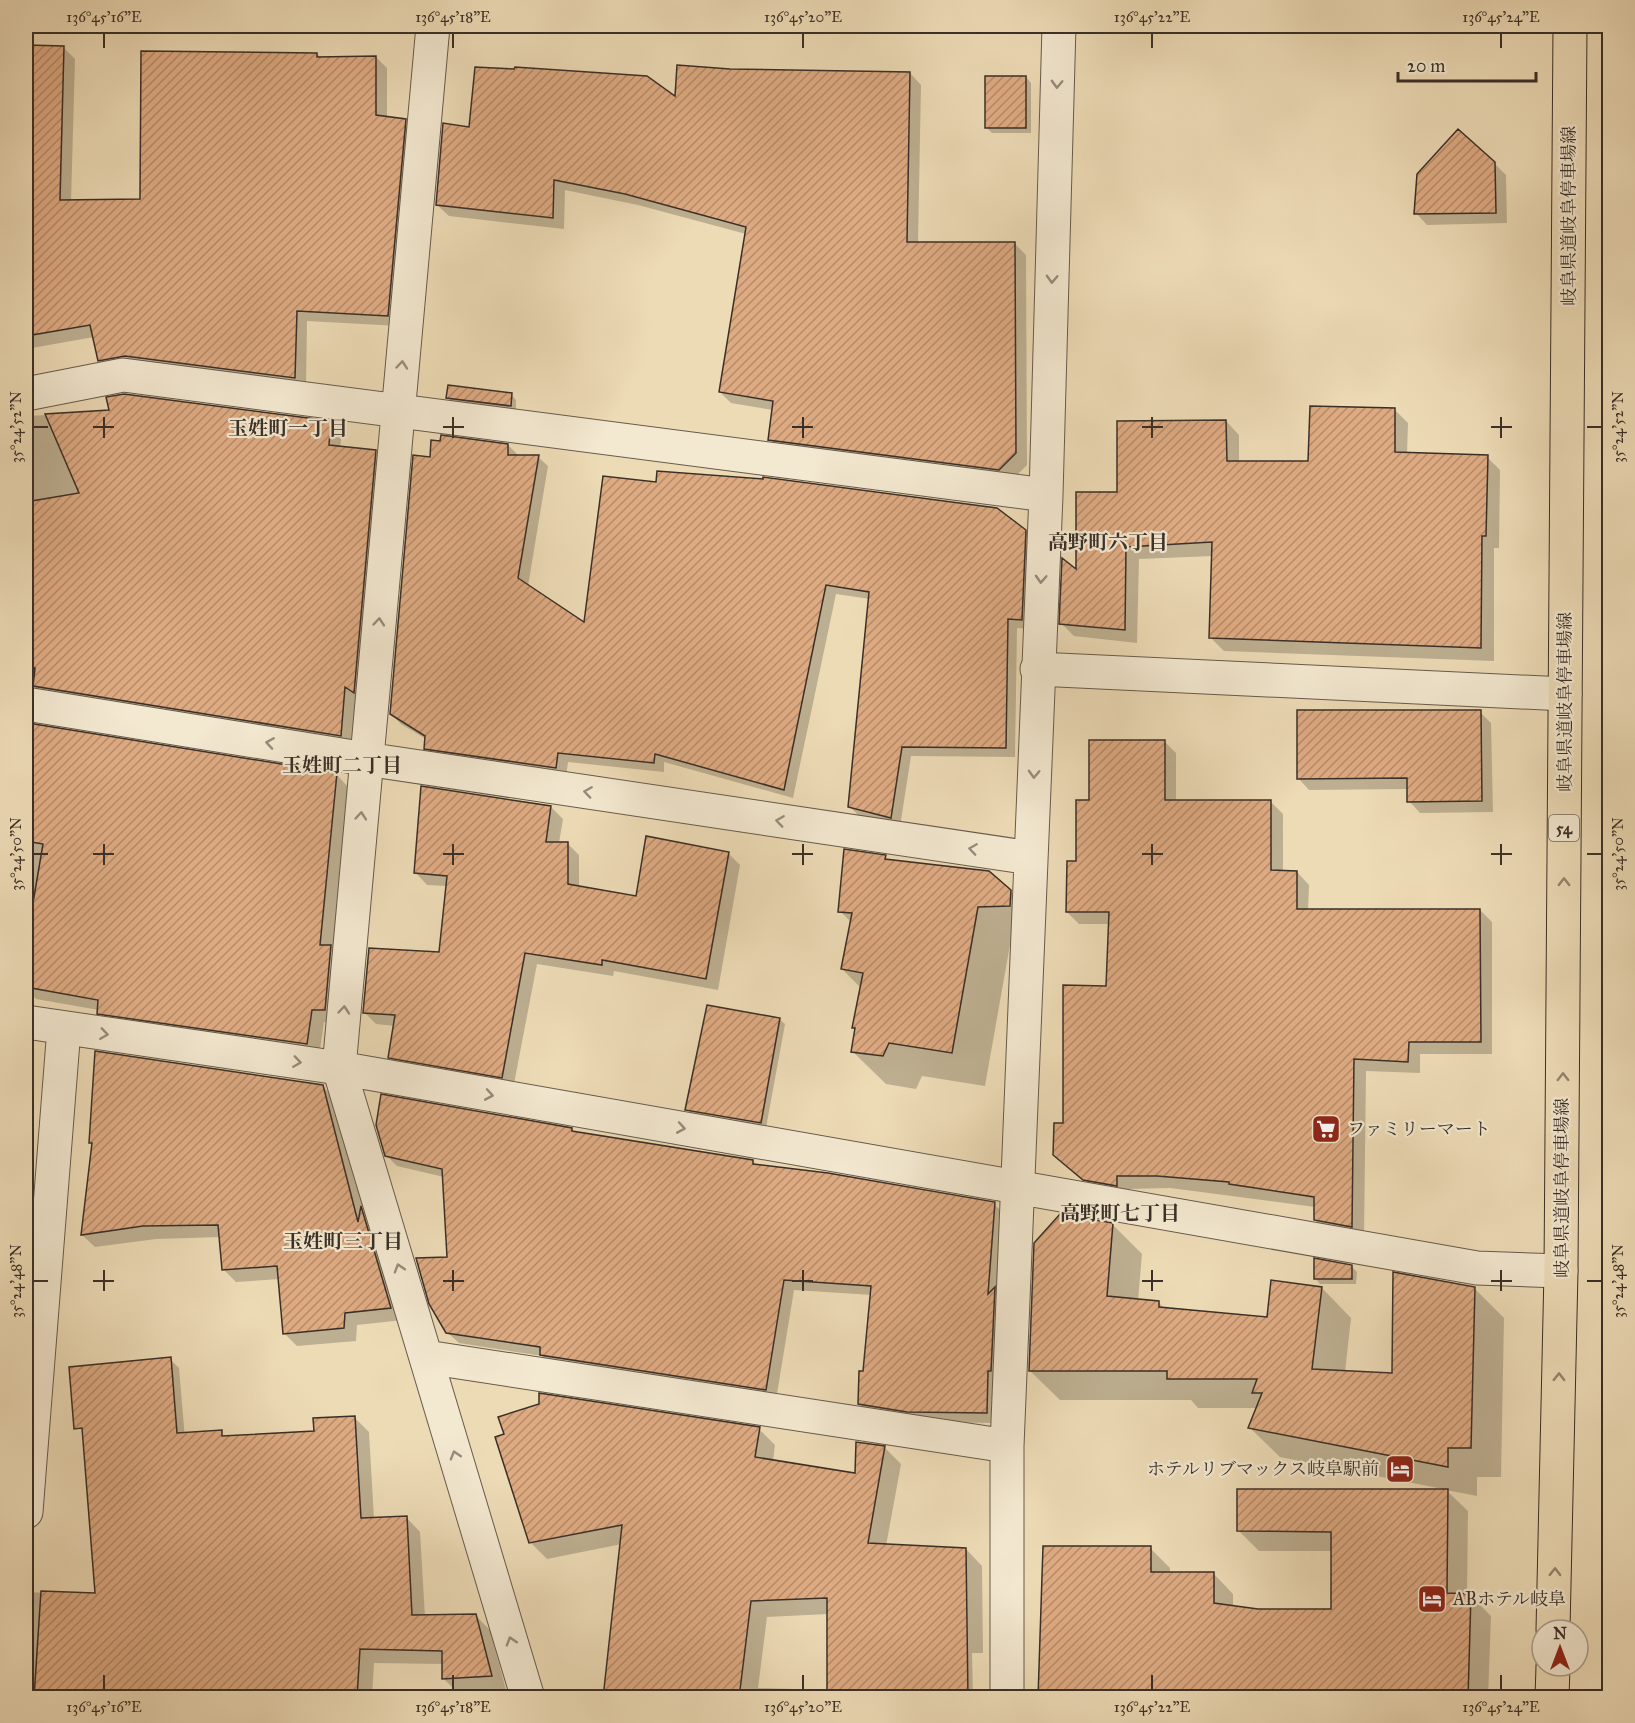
<svg xmlns="http://www.w3.org/2000/svg" width="1635" height="1723" viewBox="0 0 1635 1723" font-family="'IM FELL Great Primer','Noto Serif JP',serif">
<style>
.shadow{fill:#0003;fill-rule:evenodd}
.building{fill:url(#building-hatch);stroke:#3a2f27;stroke-width:1.5}
.lines{fill:none;stroke-linecap:round;stroke-linejoin:round}
.minor-casing{stroke:#675a4b;stroke-width:35}
.major-casing{stroke:#3a2f27;stroke-width:35}
.minor{stroke:#f3e8d0;stroke-width:33}
.major{stroke:#eddbb6;stroke-width:33}
.oneway{stroke:#968c7c}
.oneway2{stroke:#94856e}
.ticks{fill:none;stroke:#3a2f27;stroke-width:2}
.labels{text-anchor:middle;dominant-baseline:central;stroke-width:4.5;stroke-linejoin:round;paint-order:stroke}
.shield{fill:#f3e8d0;stroke:#72665a;stroke-width:1.5}
.shield-label{font-size:16px;font-weight:bold;fill:#3a2f27}
.street-label{font-size:18px;fill:#3a2f27;stroke:#f3e8d0}
.poi-label{font-size:18px;fill:#3a2f27;stroke:#f3e8d0;text-anchor:start}
.neighbourhood-label{font-size:20px;font-weight:bold;fill:#3a2f27;stroke:#f3e8d0}
.neatline{fill:none;stroke:#3a2f27;stroke-width:2}
.ticks-label{font-size:15px;text-anchor:middle;fill:#3a2f27}
</style>
<defs>
<pattern id="building-hatch" width="6" height="6" patternUnits="userSpaceOnUse" patternTransform="scale(1.5)"><rect width="6" height="6" fill="#deaa82"/><path d="M-1 1l2-2M0 6l6-6M5 7l2-2" fill="none" stroke="#b58b6a"/></pattern>
</defs>
<rect width="100%" height="100%" fill="#eddbb6"/>
<filter id="stains"><feTurbulence type="fractalNoise" baseFrequency=".00333" numOctaves="4"/><feColorMatrix values="0 0 0 0 .2 0 0 0 0 .09 0 0 0 0 .02 0 0 0 .5 -.17"/></filter>
<radialGradient id="worn" r=".72"><stop offset=".6" stop-color="#630" stop-opacity="0"/><stop offset="1" stop-color="#630" stop-opacity=".3"/></radialGradient>
<path class="shadow" d="M26 47 64 48 75 59 71 202 142 201 317 54 321 58 376 57 387 68V118L405 120 416 131 399 326 307 321 306 389 110 371 99 360 94 337 26 349Z
M730 70 910 73 921 85 918 243H1014L1026 255 1027 465 1011 481 781 451 770 439 773 410 731 403 720 392 746 234 638 205 565 190 564 229 449 216 437 205 471 128 676 99Z
M1026 77 1031 83V133H992L986 127Z
M1494 163 1506 175 1507 223 1427 225 1416 213Z
M511 394 516 400V411L453 403 448 398Z
M1395 410 1408 423 1407 454 1487 457 1500 470 1499 548H1494V661L1224 651 1211 638 1213 556 1139 559 1137 643 1074 636 1061 623 1077 572 1119 493 1226 421 1239 435V462H1310Z
M111 412 331 422 342 433 340 448 375 452 386 463 365 702 356 697 351 746 45 697 34 686 36 676 26 673V416Z
M508 445 518 455 538 457 548 466 528 586 586 625 1025 531 1035 541 1031 629 1017 628 1015 757 911 756 900 827 860 817 850 807 870 599 836 594 793 798 664 762V772L568 762 566 777 435 758 425 748 426 739 401 724 391 714 431 458Z
M1480 712 1491 723 1493 812 1420 813 1409 801V789L1309 790 1298 778Z
M29 725 337 775 349 788 333 949 343 960 338 1023 324 1022 319 1056 112 1026 99 1010 36 999 26 988V740Z
M1164 741 1176 753V801L1271 802 1283 814V872H1297L1309 885 1308 911 1480 910 1492 922V1054H1420V1073L1366 1071 1364 1238 1327 1232 1315 1220V1207L1170 1188 1129 1189 1128 1197 1097 1191 1055 1155 1107 988 1110 924H1079L1067 912 1091 801Z
M551 807 563 819 559 843H567L579 855V887L637 897 728 853 740 865 718 990 614 971 613 976 537 964 513 1089 401 1069 389 1057 395 1026 376 1024 364 1012 440 954 447 886 427 885 415 872Z
M885 857 889 861 1010 891 1044 925 1043 939H1011L985 1086 922 1076 916 1089 886 1084 852 1051 856 1030 854 1027 861 988 842 969 852 923 840 911Z
M779 1019 785 1024 766 1128 692 1115 687 1109Z
M322 1086 336 1099 364 1212 373 1221 403 1320 357 1325 356 1341 297 1346 284 1333 280 1279 236 1282 223 1269 221 1237 156 1239 95 1247 82 1235 93 1145 91 1142Z
M571 1129 575 1133 753 1161 757 1166 994 1204 1005 1215 997 1423 919 1422 870 1414 859 1404 872 1295 794 1290 776 1400 552 1366 542 1356 459 1343 447 1332 449 1259 444 1177 397 1166 386 1155Z
M1113 1225 1142 1254 1138 1301 1159 1303 1166 1310 1268 1319 1322 1288 1351 1318 1345 1372 1393 1374 1474 1288 1504 1318 1501 1477H1477V1496L1446 1490 1468 1511 1467 1595H1470L1491 1616 1488 1698H1040L1041 1605 1150 1548 1170 1568V1573H1213L1233 1594V1607L1258 1611H1332V1551H1259L1238 1530 1443 1489 1280 1457 1250 1428 1258 1408H1198L1191 1400H1060L1030 1371Z
M26 1240 40 1255 26 1362Z
M1351 1266 1357 1272 1356 1284H1320L1315 1278Z
M170 1359 179 1368 185 1439 84 1425Z
M354 1417 369 1432 374 1519 406 1517 420 1532 425 1617 475 1615 490 1630 506 1690 458 1693 444 1679V1664L374 1663 372 1698H26V1592L96 1595 315 1432Z
M759 1429 775 1445 773 1461 856 1475 885 1448 901 1464 886 1546 966 1549 982 1566 983 1653H972L973 1698H605L622 1544 547 1559 530 1542ZM828 1614V1690L758 1688 767 1617Z"/>
<path class="building" d="M26 45 64 46 60 200 140 199 141 51 317 53V57L376 56V115L406 119 388 316 297 311 295 378 125 356 98 361 90 325 26 336Z
M677 65 730 69 910 72 907 242H1015L1016 453 999 470 768 440 773 401 719 392 746 227 625 194 554 180 553 218 436 205 443 123 469 127 475 67 514 69 515 67 647 76 675 96Z
M985 76H1026V128H985Z
M1458 129 1495 162 1496 213 1414 214 1417 174Z
M448 385 512 393 511 406 446 398Z
M124 394 331 421 329 445 376 450 354 693 345 687 341 736 33 686 35 668 26 667V502L79 493 45 414 109 410 106 397Z
M1310 406 1395 408V452L1488 455 1486 536H1482L1481 648 1209 638 1212 542 1126 547 1125 630 1059 624 1062 558 1076 569V492H1117V421L1226 420 1227 461H1308Z
M441 435 508 444V455H539L518 578 584 622 603 476 656 482 657 471 763 479V477L997 508 1026 530 1022 620 1008 619 1006 748 902 747 891 818 848 807 869 592 826 585 784 790 655 754 654 763 558 753 556 768 424 749 425 736 390 714 413 455 430 457 431 440 440 441Z
M1297 710H1481L1482 801 1407 802V778L1297 779Z
M28 723 337 773 320 945H331L325 1010H312L307 1044 97 1014 98 1000 26 987V944L43 844 26 841Z
M1089 740H1165V800H1271V870L1297 871V909H1480L1481 1042H1409L1408 1062 1354 1059 1352 1227 1314 1220V1197L1229 1184V1182L1157 1176H1117V1186L1083 1180 1053 1155 1054 1123H1063V985L1106 986 1109 912H1066L1067 861H1076V800H1089Z
M421 786 551 806 546 842H568V884L636 896 646 836 729 852 706 979 602 960V965L525 953 502 1078 388 1058 395 1015 363 1013 369 948 439 952 447 876 414 873Z
M844 849 886 855 885 859 989 871 1011 890 1010 906 978 907 952 1053 889 1043 883 1056 851 1052 855 1028H852L863 973 841 969 852 913 838 912Z
M707 1005 780 1018 761 1123 685 1110Z
M95 1051 323 1085 358 1222 361 1206 391 1308 345 1313 344 1328 283 1334 277 1266 222 1270 218 1225 143 1226 81 1235 92 1143H89Z
M381 1094 572 1128V1131L753 1160V1164L828 1173 995 1202 988 1294 995 1287 991 1371H988L987 1413 907 1412 858 1404 859 1371H863L871 1286 784 1280 766 1390 540 1355V1347L446 1333 429 1304 416 1258 447 1257 442 1169 385 1156 376 1125Z
M1060 1214 1113 1223 1107 1296 1159 1301V1307L1267 1317 1271 1280 1322 1287 1312 1369 1392 1373 1393 1272 1475 1287 1471 1448H1448V1467L1248 1428 1262 1393H1252L1257 1379H1167V1371H1029L1034 1243Z
M1314 1258 1352 1265V1279H1314Z
M171 1357 177 1433 222 1430V1436L314 1431 313 1418 355 1416 361 1518 407 1516 412 1615 476 1614 492 1676 442 1679V1651L360 1649 357 1698H34L41 1591 95 1593 82 1428 74 1429 69 1367Z
M539 1393 760 1427 755 1457 855 1473 856 1442 885 1446 868 1543 966 1548 968 1698H827V1598L751 1601 739 1698H603L622 1525 529 1543 495 1437 504 1434 498 1417 539 1404Z
M1237 1489H1448L1447 1593 1471 1594 1468 1698H1038L1043 1546H1151V1572H1214V1603L1258 1609H1331V1532L1237 1531Z"/>
<g class="lines">
<g class="minor-casing">
<path id="minor" d="M433 26 339 1068 528 1698
M26 394 123 375 1046 495
M1037 669 1565 694
M26 704 366 759 1031 858
M26 1022 339 1068 1477 1268 1561 1271
M426 1357 1007 1446
M26 1512 64 1028
M1007 1698V1446L1046 495 1059 26"/>
</g>
<g class="major-casing">
<path id="major" d="M1553 1630 1561 1271 1570 26
M1552 1698 1553 1666"/>
</g>
<use href="#minor" class="minor"/>
<use href="#major" class="major"/>
</g>
<defs><path id="oneway-chevron" d="M-2-3.5L2.5 0L-2 3.5" fill="none" stroke-width="1.6" stroke-linecap="round" stroke-linejoin="round" transform="scale(1.5)"/></defs>
<g class="oneway">
<use href="#oneway-chevron" transform="translate(1057 84) rotate(92)"/>
<use href="#oneway-chevron" transform="translate(1052 279) rotate(92)"/>
<use href="#oneway-chevron" transform="translate(402 365) rotate(-85)"/>
<use href="#oneway-chevron" transform="translate(1041 579) rotate(93)"/>
<use href="#oneway-chevron" transform="translate(379 622) rotate(-85)"/>
<use href="#oneway-chevron" transform="translate(270 743) rotate(-171)"/>
<use href="#oneway-chevron" transform="translate(1034 774) rotate(92)"/>
<use href="#oneway-chevron" transform="translate(588 792) rotate(-172)"/>
<use href="#oneway-chevron" transform="translate(361 816) rotate(-85)"/>
<use href="#oneway-chevron" transform="translate(780 821) rotate(-172)"/>
<use href="#oneway-chevron" transform="translate(973 849) rotate(-172)"/>
<use href="#oneway-chevron" transform="translate(344 1010) rotate(-85)"/>
<use href="#oneway-chevron" transform="translate(104 1034) rotate(8)"/>
<use href="#oneway-chevron" transform="translate(297 1062) rotate(8)"/>
<use href="#oneway-chevron" transform="translate(489 1095) rotate(10)"/>
<use href="#oneway-chevron" transform="translate(681 1128) rotate(10)"/>
<use href="#oneway-chevron" transform="translate(399 1268) rotate(-107)"/>
<use href="#oneway-chevron" transform="translate(455 1455) rotate(-107)"/>
<use href="#oneway-chevron" transform="translate(511 1641) rotate(-107)"/>
</g>
<g class="oneway2">
<use href="#oneway-chevron" transform="translate(1564 882) rotate(-90)"/>
<use href="#oneway-chevron" transform="translate(1563 1077) rotate(-90)"/>
<use href="#oneway-chevron" transform="translate(1559 1377) rotate(-89)"/>
<use href="#oneway-chevron" transform="translate(1555 1572) rotate(-89)"/>
</g>
<path class="ticks" d="M104 33V48M453 33V48M803 33V48M1152 33V48M1501 33V48M104 417V438M453 417V438M803 417V438M1152 417V438M1501 417V438M33 427H48M93 427H114M443 427H464M792 427H813M1142 427H1163M1491 427H1512M1587 427H1602M104 844V865M453 844V865M803 844V865M1152 844V865M1501 844V865M33 854H48M93 854H114M443 854H464M792 854H813M1142 854H1163M1491 854H1512M1587 854H1602M104 1270V1291M453 1270V1291M803 1270V1291M1152 1270V1291M1501 1270V1291M33 1281H48M93 1281H114M443 1281H464M792 1281H813M1142 1281H1163M1491 1281H1512M1587 1281H1602M104 1675V1690M453 1675V1690M803 1675V1690M1152 1675V1690M1501 1675V1690"/>
<defs>
<g id="supermarket-square" transform="scale(1.5)"><rect x="-9" y="-9" width="18" height="18" rx="4" fill="#8f2418" stroke="#f3e8d0"/><path d="M-6-5.5h2.5l.6 2H6L4.5 2H-2.5L-4.4-4H-6ZM-1.5 3.2a1.3 1.3 0 1 0 .1 0ZM3 3.2a1.3 1.3 0 1 0 .1 0Z" fill="#fff"/></g>
<g id="hotel-square" transform="scale(1.5)"><rect x="-9" y="-9" width="18" height="18" rx="4" fill="#8f2418" stroke="#f3e8d0"/><path d="M-6-4.5h1.5V1H6V5H4.5V3h-9V5H-6ZM-4 0a1.8 1.8 0 1 1 3.6 0ZM.5 0V-2.5h3Q6-2.5 6 0Z" fill="#fff"/></g>
</defs>
<g fill-rule="evenodd">
<use href="#supermarket-square" x="1326" y="1129"/>
<use href="#hotel-square" x="1400" y="1469"/>
<use href="#hotel-square" x="1432" y="1599"/>
</g>
<g class="labels">
<rect class="shield" x="1549" y="815" width="30" height="26" rx="4.5"/>
<g class="shield-label">
<text x="1564" y="828">54</text>
</g>
<g class="street-label">
<text transform="translate(1569 216) rotate(-90)">岐阜県道岐阜停車場線</text>
<text transform="translate(1565 702) rotate(-90)">岐阜県道岐阜停車場線</text>
<text transform="translate(1562 1188) rotate(-90)">岐阜県道岐阜停車場線</text>
</g>
<g class="poi-label">
<text x="1347" y="1129">ファミリーマート</text>
<text x="1379" y="1469" text-anchor="end">ホテルリブマックス岐阜駅前</text>
<text x="1453" y="1599">ABホテル岐阜</text>
</g>
<g class="neighbourhood-label">
<text x="288" y="428">玉姓町一丁目</text>
<text x="1108" y="542">高野町六丁目</text>
<text x="342" y="765">玉姓町二丁目</text>
<text x="1120" y="1213">高野町七丁目</text>
<text x="343" y="1241">玉姓町三丁目</text>
</g>
</g>
<rect width="1635" height="1723" fill="none" stroke="#eddbb6" stroke-width="66"/>
<g transform="translate(1560 1648)"><circle r="28" fill="#f3e8d0" stroke="#a99e8c" stroke-width="1.5"/>
<path d="M0-4.5L10 22L0 15L-10 22Z" fill="#8f2418"/>
<text y="-9" font-size="16" font-weight="bold" text-anchor="middle" fill="#3a2f27">N</text>
</g>
<path d="M1398 72v9h138v-9" fill="none" stroke="#3a2f27" stroke-width="3"/>
<text x="1407" y="72" font-size="18" fill="#3a2f27" stroke="#f3e8d0" stroke-width="4.5" paint-order="stroke">20 m</text>
<rect x="33" y="33" width="1569" height="1657" class="neatline"/>
<g class="ticks-label">
<text x="104" y="22">136°45'16"E</text>
<text x="453" y="22">136°45'18"E</text>
<text x="803" y="22">136°45'20"E</text>
<text x="1152" y="22">136°45'22"E</text>
<text x="1501" y="22">136°45'24"E</text>
<text transform="translate(16 427) rotate(-90)" y="5">35°24'52"N</text>
<text transform="translate(1618 427) rotate(-90)" y="5">35°24'52"N</text>
<text transform="translate(16 854) rotate(-90)" y="5">35°24'50"N</text>
<text transform="translate(1618 854) rotate(-90)" y="5">35°24'50"N</text>
<text transform="translate(16 1281) rotate(-90)" y="5">35°24'48"N</text>
<text transform="translate(1618 1281) rotate(-90)" y="5">35°24'48"N</text>
<text x="104" y="1712">136°45'16"E</text>
<text x="453" y="1712">136°45'18"E</text>
<text x="803" y="1712">136°45'20"E</text>
<text x="1152" y="1712">136°45'22"E</text>
<text x="1501" y="1712">136°45'24"E</text>
</g>
<rect width="100%" height="100%" filter="url(#stains)"/>
<rect width="100%" height="100%" fill="url(#worn)"/>
</svg>
